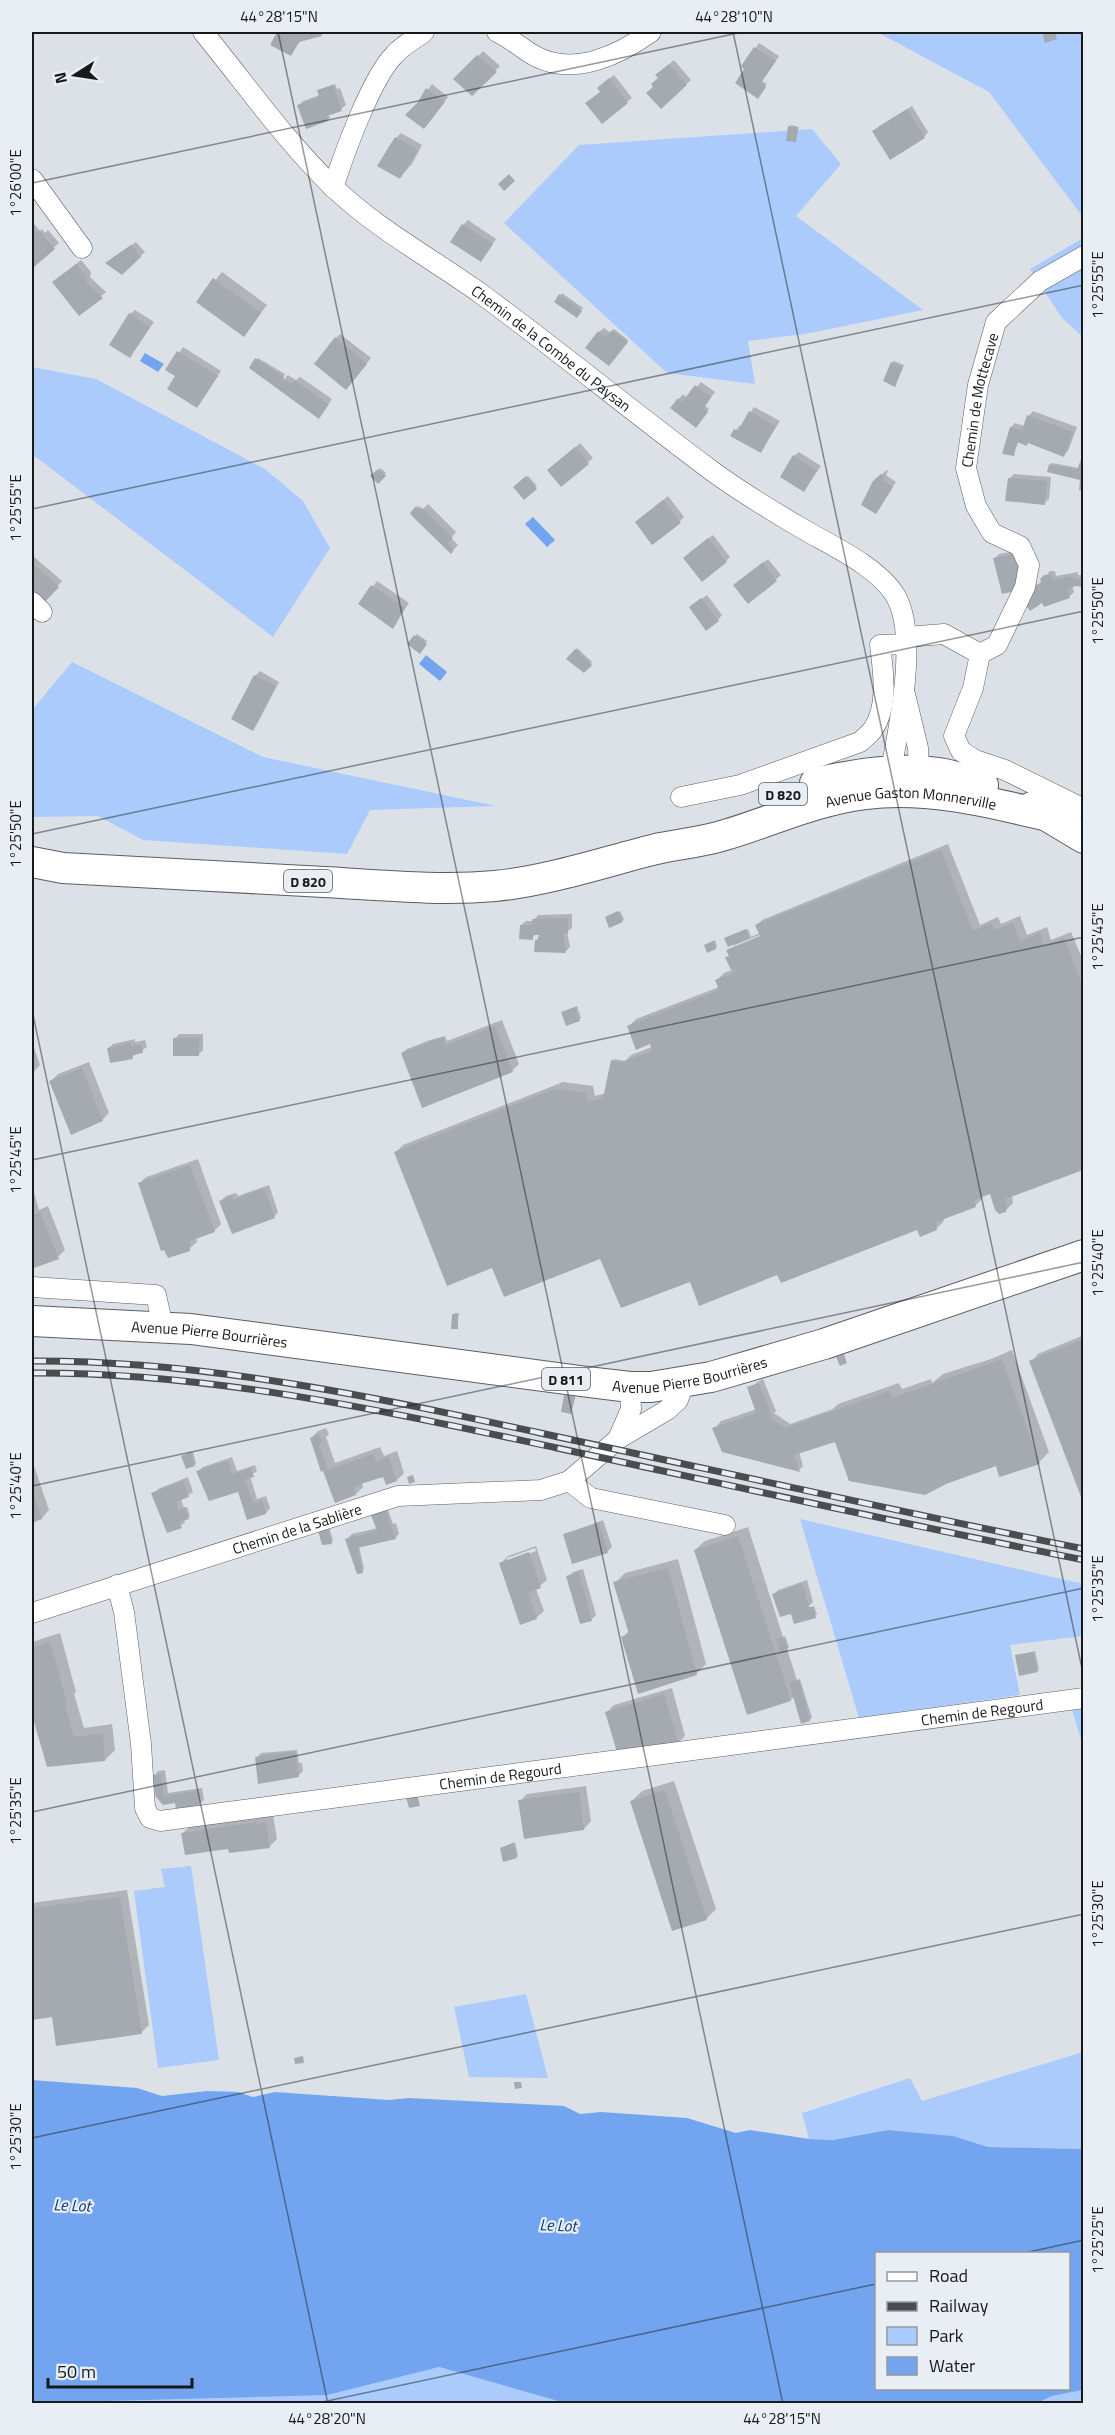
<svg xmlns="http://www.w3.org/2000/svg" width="1115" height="2435" viewBox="0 0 1115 2435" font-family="'Titillium Web',sans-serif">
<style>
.green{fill:#abcbfc}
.water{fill:#73a4f0;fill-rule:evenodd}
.shadow{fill:#0003;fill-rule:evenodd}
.building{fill:#a5aab0}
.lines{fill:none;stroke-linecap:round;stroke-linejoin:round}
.street-casing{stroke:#5a5e64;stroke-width:21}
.primary-casing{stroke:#5a5e64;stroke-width:32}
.street{stroke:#fff;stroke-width:20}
.primary{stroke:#fff;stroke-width:30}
.rail-casing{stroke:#4a4d50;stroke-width:7}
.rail{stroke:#e9eef5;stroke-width:4.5;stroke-dasharray:14;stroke-linecap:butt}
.ticks{fill:none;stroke:#17191b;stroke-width:1.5;stroke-opacity:0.45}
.labels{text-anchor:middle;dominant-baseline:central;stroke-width:4.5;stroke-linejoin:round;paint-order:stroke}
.shield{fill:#e9eef5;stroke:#56595c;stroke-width:1.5}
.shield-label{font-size:14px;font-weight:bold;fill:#17191b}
.street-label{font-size:15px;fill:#17191b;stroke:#e9eef5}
.water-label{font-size:16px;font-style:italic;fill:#073678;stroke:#e9eef5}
.neatline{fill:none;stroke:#17191b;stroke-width:2}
.ticks-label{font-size:15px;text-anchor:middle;fill:#17191b}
</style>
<rect width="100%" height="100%" fill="#dce1e7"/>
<path class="green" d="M877 32H1083V217L989 92Z
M812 129 841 164 796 216 923 310 805 334 748 341 755 384 667 373 504 223 579 145Z
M1083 238V337L1062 318 1030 269Z
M32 367 96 379 265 469 303 501 330 548 273 637 32 454Z
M72 662 263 757 496 806 370 810 347 854 143 840 98 816 32 817V710Z
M800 1519 1083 1584V1636L1010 1645 1020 1695 859 1718Z
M1083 1709H1084L1083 1746 1072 1710Z
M191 1866 219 2060 158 2068 134 1891 165 1887 161 1869Z
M526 1994 548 2078 469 2077 454 2007Z
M1083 2052V2149L988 2147 953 2136 888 2130 833 2140 809 2139 802 2113 910 2078 922 2101Z
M439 2367 565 2403 57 2404 417 2371Z
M1083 2390V2403L1035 2404 1052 2396Z"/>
<path class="water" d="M145 353 164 364 158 372 140 361Z
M533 517 555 540 547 547 525 524Z
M426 655 447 672 440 681 419 664Z
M32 2080 137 2088 162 2096 207 2091 238 2092 253 2097 275 2092 389 2100 409 2098 564 2106 580 2114 601 2112 687 2118 736 2133 750 2130 809 2139 833 2140 888 2130 953 2136 988 2147 1083 2149V2390L1052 2396 1035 2404 565 2403 439 2367 327 2395 32 2403ZM876 2254H1068V2388H876Z"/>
<path class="shadow" d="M279 32H324L321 35 301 40 291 54 272 44Z
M759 43 779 56 762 81 767 84 759 95 747 69 743 66Z
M483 51 500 66 472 94 468 67Z
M674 60 691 80 661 107 655 87 662 71Z
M614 75 632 98 627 102 601 91 603 84Z
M335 84 337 89 340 88 346 105 341 109 328 114 330 118 328 120 299 106 303 101 320 95 321 89Z
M432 84 448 97 428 123 419 103Z
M912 106 928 132 924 137 878 127Z
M791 125 799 127 795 141 789 127Z
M401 133 422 145 412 164 400 177 396 138Z
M468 220 496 239 481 260 463 225Z
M32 221 40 231 42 229 45 233 48 230 59 243 35 264 32 261Z
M136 242 145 252 122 273 112 258Z
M81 260 91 272 90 277 106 292 80 314 59 278Z
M222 272 267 305 244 335 198 302Z
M562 293 583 308 577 316 556 302Z
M135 310 154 322 130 357V314Z
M604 328 611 333 614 329 628 340 614 360 599 332Z
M340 334 371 358 350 384 336 338Z
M183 347 221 371 201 401 177 376 168 370Z
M258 358 285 374 281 382 288 375 296 380 300 377 332 399 323 412 319 417 251 367Z
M894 361 904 365 895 385 892 363Z
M701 382 715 392 705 406 709 409 700 421 679 399 683 394 687 398Z
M754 407 780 421 761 451 732 435 740 425 742 426Z
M1033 411 1077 427 1068 451 1064 455 1029 442 1019 441 1013 455 1011 427 1015 423 1025 426 1029 416Z
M580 443 593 458 561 485 554 466Z
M799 452 821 466 804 490 794 456Z
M1084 458V489H1080L1081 478 1050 464 1052 463 1079 468Z
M381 468 386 473 378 482 372 476Z
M886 470 888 471 886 475 896 482 876 512 882 475Z
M1014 474 1051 477 1049 499 1044 503 1010 478Z
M528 476 537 486 524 498 515 487Z
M668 496 684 517 680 521 641 518Z
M428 504 456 532 451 538 458 545 451 552 412 513 419 506 423 509Z
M713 535 730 557 726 561 689 553Z
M1024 549 1019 589 994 559 999 554Z
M33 556 62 581 43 602 32 592V558Z
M768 559 781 575 748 602 740 581Z
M1050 571H1055L1056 576 1078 572V575H1084V586H1072L1074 592 1069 597 1037 586Z
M377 581 409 603 393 627 360 604Z
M707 595 722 615 718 620 696 603Z
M417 634 427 641 421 650 409 644Z
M577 648 592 662 584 671 568 658Z
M260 671 279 682 257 724 253 729 255 676Z
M948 844 980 925 998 917 1001 924 1020 916 1027 935 1047 927 1051 940 1071 932 1084 963V1168L1012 1195 1013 1203 1005 1211 990 1192 981 1195 982 1199 975 1206 943 1218 944 1221 937 1228H918L778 1273 696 1279 601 1257 493 1266 395 1153 403 1145 563 1082 593 1086 595 1096 606 1093 614 1059 625 1061 631 1055 652 1047 650 1043 628 1027 636 1019 719 987 717 980 724 973 732 970 727 958 762 937V934L733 946 736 942 728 937 748 929 751 937 760 933 757 925 762 920Z
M620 911 624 919 622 921 609 916Z
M572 914V928L567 932 570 947 565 952 536 941 541 933H537L532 938 521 925 526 921H533L538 915Z
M715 940 717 946 716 948 705 945Z
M577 1006 581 1018 579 1020 562 1012Z
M502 1020 519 1064 512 1071 402 1053 407 1049 430 1040 445 1036 447 1041Z
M179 1034H203V1050L199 1054 175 1039Z
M135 1039V1042L145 1040 147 1047 132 1057 108 1049 113 1044Z
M32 1042 40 1065 32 1074Z
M89 1062 109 1113 102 1120 51 1081 58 1074Z
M198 1159 221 1224 214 1231 196 1237 197 1242 189 1249 139 1184 146 1177Z
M32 1185 39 1210 48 1206 65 1250 58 1257 35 1266 32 1258Z
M269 1185 278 1212 274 1217 221 1201 226 1196 236 1193 238 1196Z
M455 1313H459L457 1327 453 1315Z
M1084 1335V1498L1031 1362 1038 1354Z
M1012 1350 1049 1452 1039 1462 997 1464 836 1438 799 1452 803 1466 799 1470 714 1429 721 1421 757 1409 748 1388 763 1379 776 1411 774 1413 790 1424 833 1409 838 1404 899 1383 902 1389 931 1379 932 1383 943 1374 991 1359Z
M567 1394 576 1395 571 1412 565 1396Z
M326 1428 329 1434 326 1437 335 1463 380 1447 384 1456 397 1451 404 1473 397 1480 384 1475 362 1482 363 1487 356 1494 335 1501 311 1438 318 1431Z
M193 1452 196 1463 194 1465 183 1456Z
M232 1457 237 1471 255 1465 257 1471 250 1476 257 1499 266 1496 270 1508 266 1513 248 1518 239 1490 198 1471 203 1467Z
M32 1460 49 1510 42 1518 32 1521Z
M188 1477 193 1492 181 1499 184 1508 187 1507 190 1516 184 1519 185 1522 181 1526 153 1494 158 1489Z
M387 1507 393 1524 396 1523 399 1534 395 1538 359 1546 364 1569 362 1571 347 1539 352 1534 378 1528Z
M603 1520 612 1547 607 1552 565 1534Z
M328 1523 333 1541 331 1543 319 1527Z
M748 1527 783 1637 785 1636 789 1647 787 1649 797 1680 800 1679 812 1718 810 1720 795 1696 791 1700 695 1550 705 1541Z
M536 1546 547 1580 536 1589 544 1611 536 1618 501 1563 508 1556ZM535 1548 536 1551 507 1562V1558Z
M678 1559 706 1664 696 1674 623 1637 629 1631 615 1583 625 1573Z
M583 1569 596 1615 591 1620 568 1577 573 1572Z
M807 1580 813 1602 807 1608 814 1606 817 1614 815 1616 792 1614 774 1594 778 1590Z
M60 1633 76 1692 74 1694 84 1728 112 1724 115 1750 105 1760 48 1766 32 1709V1642Z
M1035 1651 1039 1669 1037 1671 1016 1656Z
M672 1688 685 1736 678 1743 607 1712 614 1705Z
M297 1750 299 1763H302L303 1771 298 1776 257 1758 261 1753Z
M165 1770 168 1793 202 1788 204 1800 199 1804 177 1802 163 1804 154 1776 158 1771Z
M674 1781 716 1909 706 1919 632 1801 642 1791Z
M586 1786 591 1821 584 1829 520 1801 527 1794Z
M273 1815 277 1839 270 1846 229 1847 183 1833 190 1826Z
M515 1842 518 1855 516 1857 501 1848Z
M127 1890 149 2025 142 2032 53 2016 32 2019V1903Z"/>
<path class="building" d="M277 32H320L322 36 299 42 291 56 270 45Z
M1042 32H1055L1057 39 1045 43Z
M754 47 776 61 761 83 766 87 758 99 735 83 744 69 741 66Z
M477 55 497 72 472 96 453 79Z
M669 64 687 85 661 109 646 93 653 87 651 84 658 78 655 75Z
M609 78 628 103 602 124 585 103 600 92 597 88Z
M333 85 342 111 327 116 328 121 306 129 297 105 319 97 317 90Z
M426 88 445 102 424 129 405 115 418 102Z
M907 109 925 138 890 160 872 131Z
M788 126 798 128 796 142 786 141Z
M395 137 418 150 400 179 377 166Z
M509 174 515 181 504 191 498 184Z
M462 224 493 244 481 262 450 242Z
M32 227 36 233 39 230 55 249 34 267 32 263Z
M131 245 141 257 122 275 105 263Z
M76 264 87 277 86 282 103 298 79 316 52 282Z
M213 278 261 313 244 337 196 302Z
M559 294 582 311 577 318 554 302Z
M129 313 150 327 130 358 109 345Z
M612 330 628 342 609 366 585 348 598 331 606 337Z
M335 337 367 364 346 390 314 364Z
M177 351 218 376 197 408 167 389 175 376 165 370Z
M255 358 284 377 283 379 292 384 294 380 329 404 319 419 249 368Z
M891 362 903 367 895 387 883 381Z
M695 385 711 397 704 408 708 412 696 428 670 408 678 398 682 402Z
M749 411 776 426 761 453 730 436 734 429 738 431Z
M1027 415 1073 432 1064 457 1028 443 1027 446 1017 442 1014 456 1002 454 1010 427 1022 430Z
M575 447 589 464 561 487 547 470Z
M1083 454V491L1079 490 1080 480 1047 472 1049 464 1077 470Z
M793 455 817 471 804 492 780 477Z
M378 469 386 476 378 484 370 476Z
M881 474 885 476 882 480 893 487 876 514 861 505 873 481Z
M526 476 537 489 524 500 513 487Z
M1008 478 1047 481 1045 505 1005 501Z
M663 500 681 523 652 545 635 522Z
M416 506 420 510 422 508 453 538 447 543 454 550 451 554 413 517 410 513Z
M708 538 727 562 702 582 683 558Z
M1019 553 1022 571 1017 572 1020 590 1002 594 993 558Z
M763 562 777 581 748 604 733 585Z
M32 563 59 587 43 604 32 594Z
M1044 575H1051L1052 580 1073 576 1074 579H1083V587L1076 586 1067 590 1070 598 1044 607 1042 603 1030 611 1026 605 1035 585 1042 583 1040 579Z
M371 585 405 608 393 629 358 604Z
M701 598 719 621 706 631 689 607Z
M414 635 427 644 420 654 407 644Z
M575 649 592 665 584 673 566 659Z
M254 675 276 686 253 731 231 719Z
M941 850 973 931 991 923 994 930 1013 923 1020 941 1040 933 1044 946 1064 938 1083 987V1170L1005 1199 1007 1207 1006 1212 999 1214 995 1210 990 1194 974 1200 976 1207 936 1222 937 1230 920 1237 917 1230 781 1283 777 1275 699 1306 690 1282 621 1308 600 1259 504 1297 492 1268 447 1286 394 1152 554 1089 586 1093 588 1102 603 1098 611 1060 622 1062 652 1051 650 1044 636 1050 627 1026 719 990 715 980 735 972 734 969 731 970 725 957 729 956 726 950 760 936 755 925Z
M618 911 623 922 609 928 605 917Z
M568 918V934H563L566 953 534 952 535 940H538L539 935H533V940L519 939 520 925H532V919Z
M746 929 749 938 728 947 724 938Z
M713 941 716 949 707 953 704 945Z
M575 1007 580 1021 566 1026 561 1012Z
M495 1026 513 1072 422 1108 401 1053 443 1037 446 1045Z
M199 1037V1056H173V1038Z
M131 1043V1046L141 1044 143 1053 132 1055 133 1059 110 1063 107 1048Z
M82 1068 103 1121 71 1135 49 1081Z
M190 1165 215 1232 190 1241V1251L168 1258 164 1250 161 1251 138 1183Z
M264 1188 275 1218 232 1234 219 1201 232 1196 233 1200Z
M40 1212 59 1259 34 1268 32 1263V1216Z
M452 1314 458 1315V1329H451Z
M1083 1339V1502L1029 1361Z
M844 1354 847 1363 840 1366 836 1357Z
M1002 1359 1040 1464 1006 1475 999 1477 996 1466 946 1484 925 1495 849 1481 835 1442 794 1455 800 1472 722 1452 712 1428 756 1413 747 1387 759 1383 772 1417 770 1418 785 1428 889 1391 892 1398Z
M564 1395 575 1397 571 1414 561 1412Z
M319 1434 322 1442 319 1444 328 1470 373 1454 376 1462 389 1457 397 1481 386 1485 383 1477 354 1486 356 1495 335 1503 323 1471 321 1472 310 1438Z
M191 1452 195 1466 186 1469 181 1456Z
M228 1461 232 1474 251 1468 254 1477 245 1479 253 1503 262 1500 266 1514 247 1520 238 1492 209 1501 196 1471Z
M413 1475 415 1482 409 1484 407 1477Z
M183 1481 189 1497 176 1502 179 1510 185 1507 189 1519 179 1522 182 1528 167 1533 151 1493Z
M32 1488 42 1519 32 1523Z
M385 1508 396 1539 357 1548 363 1573 357 1574 345 1539 377 1531 370 1512Z
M599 1523 608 1553 572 1564 563 1534Z
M327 1524 332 1544 322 1545 317 1527Z
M738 1536 791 1701 747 1715 694 1550Z
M529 1552 541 1588 528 1593 537 1619 520 1625 499 1563Z
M668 1568 697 1675 638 1694 621 1637 629 1634 613 1582Z
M579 1572 592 1621 580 1624 566 1576Z
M802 1583 809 1607H813L816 1618 794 1624 791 1614 780 1617 772 1594Z
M784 1637 788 1650 780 1653 776 1639Z
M50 1642 67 1703 65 1704 74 1737 103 1733 105 1761 47 1767 32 1715V1648Z
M1033 1652 1038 1672 1019 1676 1015 1655Z
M799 1680 810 1721 801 1724 789 1682Z
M664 1694 679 1744 617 1752 605 1712Z
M295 1751 299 1777 258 1784 255 1757Z
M161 1774 164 1796 198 1791 200 1806 176 1809 175 1803 163 1805 156 1797 152 1775Z
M665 1790 707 1920 672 1931 630 1801Z
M579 1792 584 1830 524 1839 518 1800Z
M417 1794 420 1806 409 1808 406 1797Z
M256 1822 257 1824 266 1822 270 1848 229 1853 228 1849 185 1855 181 1833Z
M513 1843 517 1858 503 1862 500 1848Z
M120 1897 142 2034 56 2046 52 2017 32 2020V1908Z
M303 2056 304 2063 295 2064 294 2058Z
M514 2082H521L522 2088 515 2089Z"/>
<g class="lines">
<g class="street-casing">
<g id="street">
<path id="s1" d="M203 32C245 83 283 138 331 185 375 228 431 258 480 293 559 351 634 413 712 471 741 492 772 511 803 529 832 546 878 567 895 595 919 634 899 727 891 770L895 780"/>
<path d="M497 32C511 38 523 50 537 57 575 76 619 55 651 32"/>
<path d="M32 179 82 248"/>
<path d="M333 188C344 154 371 78 395 54 403 45 415 39 424 32"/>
<path d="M32 602 42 612"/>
<path d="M906 637 944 634 980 654"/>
<path id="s2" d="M980 654 997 645 1025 587 1029 565 1020 546 992 533 976 506 966 468 978 385 996 322 1040 281 1084 256"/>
<path d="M980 654 973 688 954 736 961 751 975 760 1005 770 1084 809"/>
<path d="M905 694 918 748 919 772 911 780"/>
<path d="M681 797 740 785 860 742C864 738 870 734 873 729 889 706 883 670 880 645L906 644"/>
<path d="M32 1287 156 1295 163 1327"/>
<path d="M618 1439 631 1409 630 1387"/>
<path d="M569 1481 591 1498 725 1525"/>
<path id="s3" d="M117 1585 124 1612 141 1744 145 1808 150 1818 160 1821 1084 1698"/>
<path id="s4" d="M32 1613 398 1496 541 1490 569 1481 618 1439 667 1410 678 1400 684 1383"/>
</g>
</g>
<g class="primary-casing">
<g id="primary">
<path d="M815 783C856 774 897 767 939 773 954 775 969 781 983 785"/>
<path d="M1032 807 1084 838"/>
<path id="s5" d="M32 862 63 868C150 873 237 877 324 882 380 885 438 891 495 886 548 881 604 862 656 849 679 844 703 842 725 835 772 821 816 800 865 794 926 786 989 802 1048 816"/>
<path id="s6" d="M32 1321 191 1329 588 1382 630 1387H651L711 1377 824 1344 1084 1255"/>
</g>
</g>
<use href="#street" class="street"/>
<use href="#primary" class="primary"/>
<g class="rail-casing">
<path id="rail" d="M32 1361C212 1360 392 1401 568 1439 740 1476 911 1514 1084 1549
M32 1373C209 1372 385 1411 557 1448 733 1486 908 1525 1084 1560"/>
</g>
<use href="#rail" class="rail"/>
</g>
<path class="ticks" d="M278 32 783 2404M733 32 1084 1678M32 183 743 32M32 509 1084 285M32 834 1084 611M32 1010 328 2404M32 1160 1084 937M32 1486 1084 1262M32 1812 1084 1588M32 2138 1084 1914M1019 2254 1084 2240M313 2404 876 2284"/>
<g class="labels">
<g class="shield">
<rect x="759" y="783" width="48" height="22" rx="4.5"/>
<rect x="284" y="870" width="48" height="22" rx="4.5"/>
<rect x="542" y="1368" width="48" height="22" rx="4.5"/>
</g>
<g class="shield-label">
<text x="783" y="794">D 820</text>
<text x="308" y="881">D 820</text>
<text x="566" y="1379">D 811</text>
</g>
<g class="street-label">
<text stroke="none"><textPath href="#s1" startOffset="474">Chemin de la Combe du Paysan</textPath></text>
<text stroke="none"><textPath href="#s2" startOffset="298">Chemin de Mottecave</textPath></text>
<text stroke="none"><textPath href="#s5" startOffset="892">Avenue Gaston Monnerville</textPath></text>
<text stroke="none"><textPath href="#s6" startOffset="178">Avenue Pierre Bourrières</textPath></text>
<text stroke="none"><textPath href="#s6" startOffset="663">Avenue Pierre Bourrières</textPath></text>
<text stroke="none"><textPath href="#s4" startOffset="278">Chemin de la Sablière</textPath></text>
<text stroke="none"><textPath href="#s3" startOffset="1076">Chemin de Regourd</textPath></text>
<text stroke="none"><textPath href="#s3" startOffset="590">Chemin de Regourd</textPath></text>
</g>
<g class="water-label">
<text transform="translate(72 2205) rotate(2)">Le Lot</text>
<text transform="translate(558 2225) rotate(2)">Le Lot</text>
</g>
</g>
<rect width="1115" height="2435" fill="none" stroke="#e9eef5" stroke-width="66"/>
<rect x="875" y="2252" width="195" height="138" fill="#e9eef5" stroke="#95999e" stroke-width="1.5"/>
<rect x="887" y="2272" width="30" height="9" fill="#ffffff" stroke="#95999e" stroke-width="1.5"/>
<text x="929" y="2282" font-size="18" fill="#17191b">Road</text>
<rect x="887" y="2302" width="30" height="9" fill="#4a4d50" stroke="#95999e" stroke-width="1.5"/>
<text x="929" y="2312" font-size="18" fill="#17191b">Railway</text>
<rect x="887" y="2327" width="30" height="18" fill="#abcbfc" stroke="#95999e" stroke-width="1.5"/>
<text x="929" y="2342" font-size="18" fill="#17191b">Park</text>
<rect x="887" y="2357" width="30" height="18" fill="#73a4f0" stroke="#95999e" stroke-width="1.5"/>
<text x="929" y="2372" font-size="18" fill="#17191b">Water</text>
<g transform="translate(75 75) rotate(258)" stroke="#e9eef5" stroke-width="4.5" paint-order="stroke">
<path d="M0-4.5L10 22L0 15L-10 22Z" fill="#17191b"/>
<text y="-9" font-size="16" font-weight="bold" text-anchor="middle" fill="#17191b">N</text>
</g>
<path d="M48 2378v9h144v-9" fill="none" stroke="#17191b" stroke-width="3"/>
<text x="57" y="2378" font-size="18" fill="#17191b" stroke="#e9eef5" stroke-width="4.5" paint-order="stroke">50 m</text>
<rect x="33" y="33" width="1049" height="2369" class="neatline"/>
<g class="ticks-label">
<text x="279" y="22">44°28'15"N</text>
<text x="734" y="22">44°28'10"N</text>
<text transform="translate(16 183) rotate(-90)" y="5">1°26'00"E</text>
<text transform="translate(1098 285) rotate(-90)" y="5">1°25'55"E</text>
<text transform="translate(16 508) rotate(-90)" y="5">1°25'55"E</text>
<text transform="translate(1098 611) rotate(-90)" y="5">1°25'50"E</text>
<text transform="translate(16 834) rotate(-90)" y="5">1°25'50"E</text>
<text transform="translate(1098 937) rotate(-90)" y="5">1°25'45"E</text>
<text transform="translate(16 1160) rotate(-90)" y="5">1°25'45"E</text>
<text transform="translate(1098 1263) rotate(-90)" y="5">1°25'40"E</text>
<text transform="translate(16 1486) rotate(-90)" y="5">1°25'40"E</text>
<text transform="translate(1098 1589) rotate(-90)" y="5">1°25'35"E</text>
<text transform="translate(16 1811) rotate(-90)" y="5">1°25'35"E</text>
<text transform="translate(1098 1914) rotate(-90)" y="5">1°25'30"E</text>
<text transform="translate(16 2137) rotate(-90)" y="5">1°25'30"E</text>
<text transform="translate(1098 2240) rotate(-90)" y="5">1°25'25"E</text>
<text x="327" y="2424">44°28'20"N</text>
<text x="782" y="2424">44°28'15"N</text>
</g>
</svg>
